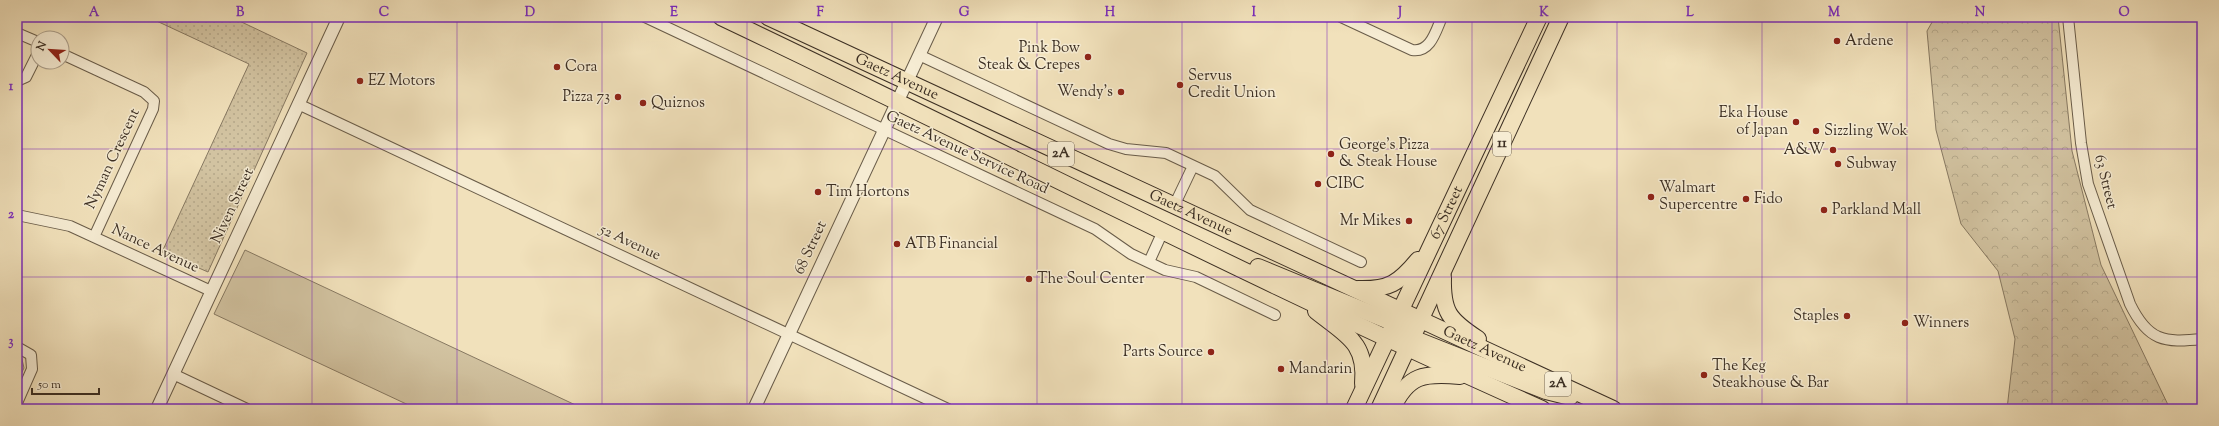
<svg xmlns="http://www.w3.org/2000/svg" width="2219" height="426" viewBox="0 0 2219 426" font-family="'Sorts Mill Goudy',serif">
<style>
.grass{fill:url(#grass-dots);stroke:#877962}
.forest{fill:url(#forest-crowns);stroke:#877962}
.park{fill:#d2c3a1;stroke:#877962}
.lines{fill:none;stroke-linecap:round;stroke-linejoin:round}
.minor-casing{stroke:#695c49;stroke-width:12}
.tertiary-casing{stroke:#695c49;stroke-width:14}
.primary-casing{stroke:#3c2f23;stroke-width:18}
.minor{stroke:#f6ecd3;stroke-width:10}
.tertiary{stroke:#f6ecd3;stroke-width:12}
.primary{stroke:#f1e1bb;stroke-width:16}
.grid{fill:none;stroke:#7b2cbf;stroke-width:1;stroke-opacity:0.55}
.poi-dot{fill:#8f2418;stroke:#f6ecd3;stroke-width:1.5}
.labels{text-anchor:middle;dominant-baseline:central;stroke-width:3;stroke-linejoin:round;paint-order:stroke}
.shield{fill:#f6ecd3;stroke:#746858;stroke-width:1}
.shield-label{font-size:14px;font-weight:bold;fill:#3c2f23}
.poi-label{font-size:15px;fill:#3c2f23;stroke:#f6ecd3;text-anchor:start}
.street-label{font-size:15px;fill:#3c2f23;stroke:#f6ecd3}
.neatline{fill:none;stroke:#7b2cbf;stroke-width:1.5}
.grid-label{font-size:13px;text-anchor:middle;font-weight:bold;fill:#7b2cbf}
</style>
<defs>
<pattern id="grass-dots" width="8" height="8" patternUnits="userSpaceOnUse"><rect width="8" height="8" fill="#d2c3a1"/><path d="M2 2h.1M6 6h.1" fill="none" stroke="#b5a88a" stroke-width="1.8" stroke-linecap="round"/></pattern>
<pattern id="forest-crowns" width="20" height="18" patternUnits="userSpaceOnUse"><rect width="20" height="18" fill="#d2c3a1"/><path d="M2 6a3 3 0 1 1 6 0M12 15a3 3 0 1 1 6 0" fill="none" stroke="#b5a88a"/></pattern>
</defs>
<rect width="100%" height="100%" fill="#f1e1bb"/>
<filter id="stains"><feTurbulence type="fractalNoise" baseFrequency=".005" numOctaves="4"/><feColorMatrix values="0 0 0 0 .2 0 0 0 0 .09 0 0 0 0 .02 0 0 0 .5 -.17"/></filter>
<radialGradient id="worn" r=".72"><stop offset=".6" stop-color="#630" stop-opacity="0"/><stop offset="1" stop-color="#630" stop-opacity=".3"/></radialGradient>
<path class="grass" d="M148 17H231L307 53 208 272 162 252 249 64Z"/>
<path class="forest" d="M1935 17H2058L2072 151 2101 265 2170 409H2007L2015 339 1998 271 1961 224 1936 130 1927 31Z"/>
<path class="park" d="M245 250 584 409H417L214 314Z
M17 354 21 355 24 368 17 382Z"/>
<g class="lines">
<g class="minor-casing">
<path id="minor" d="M645 17 1095 229 1131 254 1165 270 1196 277 1275 315
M1341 17 1412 50C1431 53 1436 30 1442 17
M2068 17 2081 143 2088 184 2130 304C2148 341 2164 343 2202 339
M17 33 38 42
M62 54 144 92 154 101 153 109 94 237
M919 55 1109 144 1126 149 1166 153 1215 176 1250 210 1361 262
M17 81 26 77 38 53
M298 104 948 409
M1174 206 1193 166
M17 215 70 226 211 291
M1149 262 1163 231
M17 347 31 355 32 369 17 403
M173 374 247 409"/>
</g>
<g class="tertiary-casing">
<path id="tertiary" d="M157 409 339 17
M754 409 937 17"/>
</g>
<g class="primary-casing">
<g id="primary">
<path d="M721 17C995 147 1265 286 1542 409"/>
<path id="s1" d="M768 17 1613 409"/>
<path d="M1258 267 1394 323 1403 324"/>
<path d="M1443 277C1442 312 1449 320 1478 339"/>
<path d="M1358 289C1389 290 1399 283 1418 260"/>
<path d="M1316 311C1346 335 1367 342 1363 384"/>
<path d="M1402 338H1412L1546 391 1570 397"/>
<path id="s2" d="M1354 409 1539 17"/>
<path d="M1379 409 1561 17"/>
<path d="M1392 409C1408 374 1424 373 1460 376"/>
</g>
</g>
<use href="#minor" class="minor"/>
<use href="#tertiary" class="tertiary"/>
<use href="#primary" class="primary"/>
</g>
<path class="grid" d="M167 17V409M312 17V409M457 17V409M602 17V409M747 17V409M892 17V409M1037 17V409M1182 17V409M1327 17V409M1472 17V409M1617 17V409M1762 17V409M1907 17V409M2052 17V409M17 149H2202M17 277H2202"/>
<g class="poi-dot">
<circle cx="1837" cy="41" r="4"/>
<circle cx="1088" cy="57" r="4"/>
<circle cx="557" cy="67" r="4"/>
<circle cx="360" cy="81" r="4"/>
<circle cx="1180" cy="85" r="4"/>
<circle cx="1121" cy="92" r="4"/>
<circle cx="618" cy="97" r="4"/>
<circle cx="643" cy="103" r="4"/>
<circle cx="1796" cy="122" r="4"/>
<circle cx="1816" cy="131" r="4"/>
<circle cx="1833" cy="150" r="4"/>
<circle cx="1331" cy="154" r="4"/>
<circle cx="1838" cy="164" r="4"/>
<circle cx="1318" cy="184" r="4"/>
<circle cx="818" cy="192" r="4"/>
<circle cx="1651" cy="197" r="4"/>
<circle cx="1746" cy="199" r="4"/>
<circle cx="1824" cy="210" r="4"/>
<circle cx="1409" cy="221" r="4"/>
<circle cx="897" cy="244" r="4"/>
<circle cx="1029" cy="279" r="4"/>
<circle cx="1847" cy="316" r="4"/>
<circle cx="1905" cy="323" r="4"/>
<circle cx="1211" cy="352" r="4"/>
<circle cx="1281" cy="369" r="4"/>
<circle cx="1704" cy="375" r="4"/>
</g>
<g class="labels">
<g class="shield">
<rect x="1493" y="132" width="18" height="24" rx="3"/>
<rect x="1048" y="142" width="26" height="24" rx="3"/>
<rect x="1545" y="372" width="26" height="24" rx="3"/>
</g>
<g class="shield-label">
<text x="1502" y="144">11</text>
<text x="1061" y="154">2A</text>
<text x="1558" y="384">2A</text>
</g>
<g class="poi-label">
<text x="1845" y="41">Ardene</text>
<text x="1080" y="48" text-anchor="end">Pink Bow<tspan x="1080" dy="17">Steak &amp; Crepes</tspan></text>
<text x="565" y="67">Cora</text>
<text x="1188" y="76">Servus<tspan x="1188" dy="17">Credit Union</tspan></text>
<text x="368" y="81">EZ Motors</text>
<text x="1113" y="92" text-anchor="end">Wendy's</text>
<text x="610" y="97" text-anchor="end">Pizza 73</text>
<text x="651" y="103">Quiznos</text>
<text x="1788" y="113" text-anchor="end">Eka House<tspan x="1788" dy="17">of Japan</tspan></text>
<text x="1824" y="131">Sizzling Wok</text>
<text x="1339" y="145">George's Pizza<tspan x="1339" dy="17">&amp; Steak House</tspan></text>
<text x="1825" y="150" text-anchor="end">A&amp;W</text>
<text x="1846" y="164">Subway</text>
<text x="1326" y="184">CIBC</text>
<text x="1659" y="188">Walmart<tspan x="1659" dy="17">Supercentre</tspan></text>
<text x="826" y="192">Tim Hortons</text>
<text x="1754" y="199">Fido</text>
<text x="1832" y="210">Parkland Mall</text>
<text x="1401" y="221" text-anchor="end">Mr Mikes</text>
<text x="905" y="244">ATB Financial</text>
<text x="1037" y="279">The Soul Center</text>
<text x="1839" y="316" text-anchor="end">Staples</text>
<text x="1913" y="323">Winners</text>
<text x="1203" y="352" text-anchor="end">Parts Source</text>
<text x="1712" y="366">The Keg<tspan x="1712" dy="17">Steakhouse &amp; Bar</tspan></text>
<text x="1289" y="369">Mandarin</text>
</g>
<g class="street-label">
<text stroke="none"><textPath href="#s1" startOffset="142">Gaetz Avenue</textPath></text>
<text transform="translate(967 153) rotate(25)">Gaetz Avenue Service Road</text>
<text transform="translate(113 159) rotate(-65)">Nyman Crescent</text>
<text transform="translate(2105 182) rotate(76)">63 Street</text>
<text transform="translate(233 206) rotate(-65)">Niven Street</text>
<text stroke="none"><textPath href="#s2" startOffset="217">67 Street</textPath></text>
<text stroke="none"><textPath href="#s1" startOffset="466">Gaetz Avenue</textPath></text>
<text transform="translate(630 243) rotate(25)">52 Avenue</text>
<text transform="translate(811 248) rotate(-65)">68 Street</text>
<text transform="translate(155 249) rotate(25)">Nance Avenue</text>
<text stroke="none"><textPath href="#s1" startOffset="790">Gaetz Avenue</textPath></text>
</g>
</g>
<rect width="2219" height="426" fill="none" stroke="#f1e1bb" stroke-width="44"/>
<g transform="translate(50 50) rotate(295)"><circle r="19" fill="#f6ecd3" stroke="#aca08d"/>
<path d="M0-3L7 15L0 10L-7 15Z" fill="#8f2418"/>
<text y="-6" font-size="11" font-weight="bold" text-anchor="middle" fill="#3c2f23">N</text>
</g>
<path d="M32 388v6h67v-6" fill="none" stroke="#3c2f23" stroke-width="2"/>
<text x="38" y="388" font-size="12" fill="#3c2f23" stroke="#f6ecd3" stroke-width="3" paint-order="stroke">50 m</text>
<rect x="22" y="22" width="2175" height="382" class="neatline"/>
<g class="grid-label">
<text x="94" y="16">A</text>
<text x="240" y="16">B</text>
<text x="384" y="16">C</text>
<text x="530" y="16">D</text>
<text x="674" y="16">E</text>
<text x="820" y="16">F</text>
<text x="964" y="16">G</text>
<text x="1110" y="16">H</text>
<text x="1254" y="16">I</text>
<text x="1400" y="16">J</text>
<text x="1544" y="16">K</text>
<text x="1690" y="16">L</text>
<text x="1834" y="16">M</text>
<text x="1980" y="16">N</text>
<text x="2124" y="16">O</text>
<text x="11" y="90">1</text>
<text x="11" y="218">2</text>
<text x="11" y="345">3</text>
</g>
<rect width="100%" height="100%" filter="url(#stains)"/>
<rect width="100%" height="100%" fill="url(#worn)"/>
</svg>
